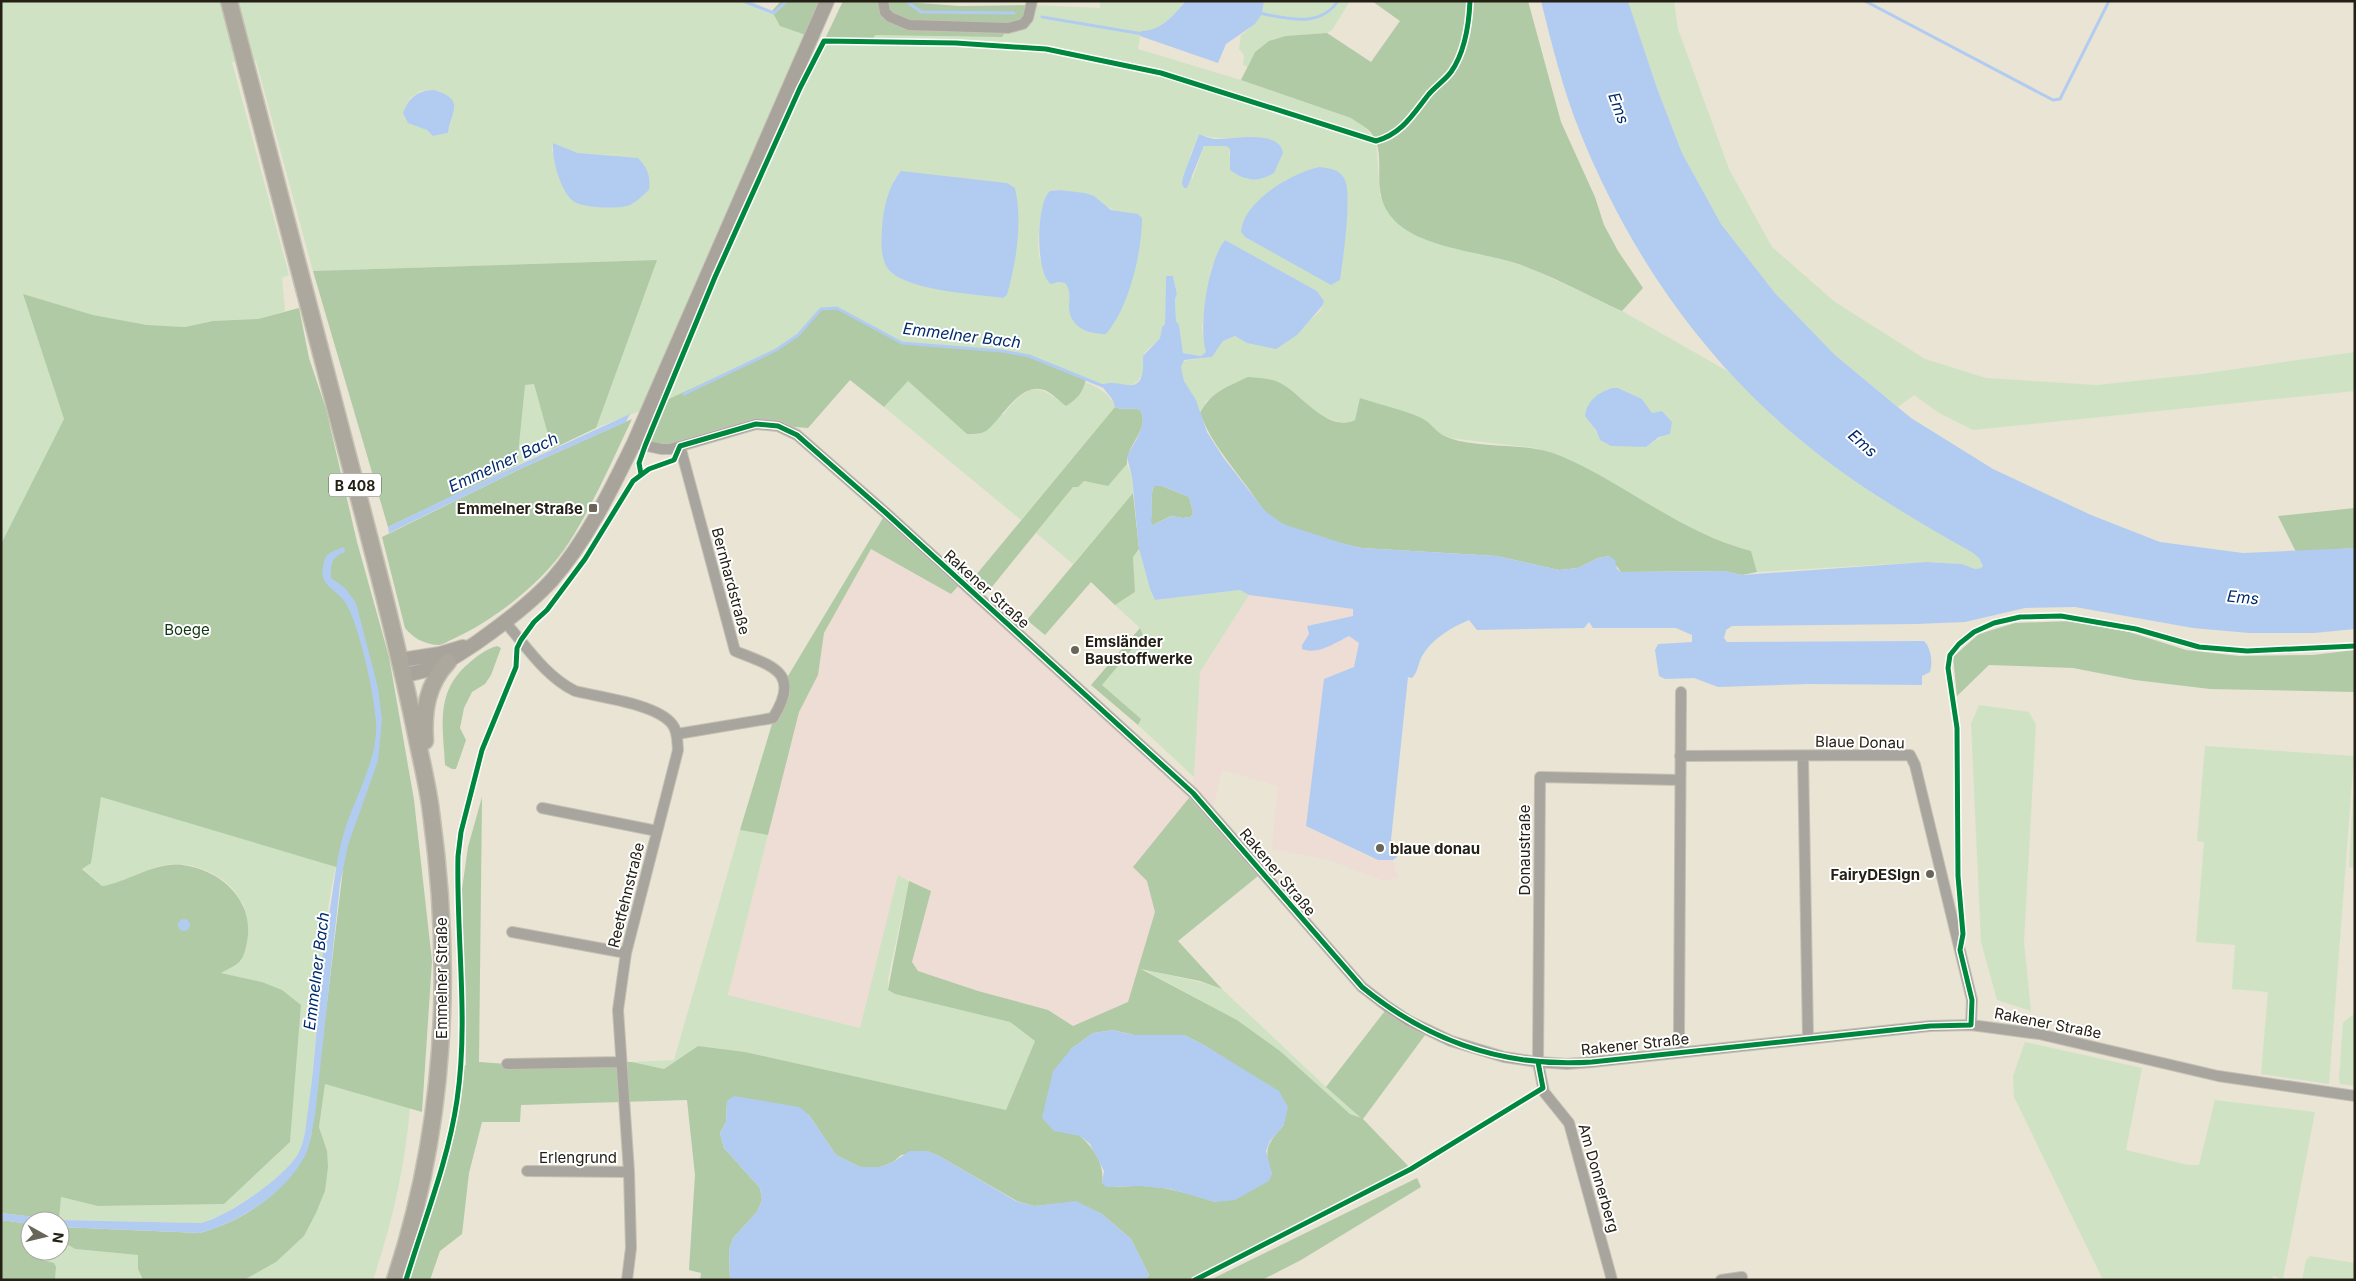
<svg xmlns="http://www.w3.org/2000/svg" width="2356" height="1281" viewBox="0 0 2356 1281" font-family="Inter,sans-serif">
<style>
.industrial{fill:#eeddd4}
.green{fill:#cfe3c4;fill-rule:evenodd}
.forest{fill:#afcaa4;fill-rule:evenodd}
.water{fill:#b2ccf1;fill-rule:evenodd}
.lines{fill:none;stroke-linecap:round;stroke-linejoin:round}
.stream{stroke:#b2ccf1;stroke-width:3}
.street-casing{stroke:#c4c0b3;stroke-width:12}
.secondary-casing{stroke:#c4c0b3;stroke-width:16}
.primary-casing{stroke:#c4c0b3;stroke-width:19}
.street{stroke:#a8a59e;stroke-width:10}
.secondary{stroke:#a8a49c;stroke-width:14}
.primary{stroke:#ada89d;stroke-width:16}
.cycleway-casing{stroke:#fff;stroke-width:8}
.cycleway{stroke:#00873e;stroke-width:5}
.poi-dot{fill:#696558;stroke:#fff;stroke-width:2}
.labels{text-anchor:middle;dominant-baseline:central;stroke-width:4;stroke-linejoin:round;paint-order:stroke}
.shield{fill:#fff;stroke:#66635c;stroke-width:1}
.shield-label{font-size:14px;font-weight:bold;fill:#242016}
.poi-label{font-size:15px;font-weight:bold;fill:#242016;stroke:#fff;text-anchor:end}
.street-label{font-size:15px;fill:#242016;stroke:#fff}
.park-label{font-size:15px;fill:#0f3510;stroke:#fff}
.water-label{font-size:16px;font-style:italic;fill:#002b6e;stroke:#fff}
</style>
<rect width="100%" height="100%" fill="#e9e4d4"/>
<path class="industrial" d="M871 549 951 593 961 583 1193 792 1200 672 1249 595 1354 608 1353 616 1307 626 1309 634 1302 645 1325 648 1349 636 1359 643 1354 667 1306 826 1371 858 1378 860H1393L1398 877 1384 881 1326 859 1272 849 1278 786 1222 770 1212 813 1147 881 1155 912 1128 1003 1073 1026 1048 1010 978 991 918 971 911 962 930 891 899 875 860 1028 728 995 799 712 818 675 824 633Z"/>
<path class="green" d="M1 1H750L772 11 806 35 784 85 804 90 800 87 824 41 872 42 874 35 1008 28 1032 5 1100 8V1H1186C1173 15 1162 31 1141 32L1138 49 1241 80 1351 118 1365 127 1376 141 1380 196 1410 232 1431 242 1492 256 1528 267 1622 311 1731 373 1775 418 1823 458 1880 498 1973 553 1979 558 1983 566 1982 568 1975 569 1962 564 1926 562 1757 572 1751 551C1681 533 1623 484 1559 455L1535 448 1450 438 1434 431 1425 420 1360 399 1355 420C1332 431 1298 398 1282 384L1206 401 1200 413C1194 397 1177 379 1182 361L1212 357 1223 341 1235 336 1253 344C1272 336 1322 324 1324 301L1317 291 1225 240 1211 269 1202 327 1206 352 1201 356 1183 353 1179 325 1176 321 1175 299 1177 294 1173 276H1166L1165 324 1162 327 1160 338 1145 352C1141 360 1145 368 1141 376 1133 394 1114 380 1101 385L1060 367 1029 356 1002 351 902 343 837 308 821 309 798 335 776 350 684 394 596 428 656 260 313 271 256 61 232 62 289 275 282 278 285 311 258 319 213 321 185 327 147 325 93 315 23 294 64 419 1 544ZM434 90 452 119 448 133 433 136 427 130 409 99 420 91ZM1199 134C1219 142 1244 135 1267 139L1274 173 1262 179H1247L1229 154 1230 149 1226 146H1204L1192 180 1190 156ZM553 143 578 153 626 155 552 152ZM895 178 1014 265 1007 295 1003 298 923 286 884 261C879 231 884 206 895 178ZM1345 180 1346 223 1342 270ZM1059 190 1094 196 1105 206 1119 212 1134 272 1112 327 1069 305V288L1066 283 1058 282C1053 275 1041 264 1039 256 1037 244 1040 199 1050 191ZM1613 388H1618L1642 399 1652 413C1661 410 1666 416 1672 422L1665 434 1646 447 1607 444 1600 440 1593 425 1606 390Z
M1264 1H1350L1332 30 1327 33 1286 36 1255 52 1247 67 1243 65 1244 55 1239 49 1241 35C1255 25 1261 19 1264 1Z
M1628 1H1674L1678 29 1729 169 1772 247 1835 302 1925 359 1986 378 2097 385 2201 374 2355 352V391L1973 430 1939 413 1914 395 1898 407 1835 355 1775 293 1721 224 1682 153 1657 88Z
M908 381 1003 415C1028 384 1034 381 1066 406L1084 387 1085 382C1099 388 1109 393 1115 407L1021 520 884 407Z
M534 384 552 449 517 465 524 385Z
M1127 464 1132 477 1133 493 1073 564 1036 533 1073 487 1084 481 1108 486Z
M1139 549 1150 589 1156 600 1240 590 1249 595 1200 672 1194 777 1138 725 1140 719 1101 685 1143 636 1140 628 1115 605 1135 592 1133 557Z
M1979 705 2029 712 2036 725 2024 942 2031 1011 1997 1000 1981 942 1971 724Z
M2205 746 2354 756 2329 1084 2261 1074 2268 992 2232 989 2235 945 2196 942 2204 842 2197 841Z
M2353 796H2355V868L2349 867Z
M101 797 336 866C321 931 320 1000 313 1067 311 1089 308 1133 299 1153 287 1177 227 1216 201 1223L59 1220 61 1197 98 1206 224 1204 290 1142 301 1005 262 982 220 973 244 906C240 900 237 894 233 889 216 870 181 858 156 867 137 874 122 883 102 886L82 868 91 863Z
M740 830 768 835 728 995 860 1028 898 875 909 881 888 979V990L895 994 1010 1022 1035 1041 1006 1110 745 1052 698 1046 664 1069 632 1062 674 1060Z
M1139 967C1166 976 1195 979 1222 989L1326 1087 1363 1119 1350 1114 1280 1051 1237 1020Z
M2352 1015 2355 1016V1086L2340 1084 2339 1078 2343 1023Z
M2025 1042 2142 1068 2126 1150 2188 1165H2199L2215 1100 2315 1112 2283 1279 2273 1276 2272 1280H2103L2014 1097 2013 1076Z
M325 1084 410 1108C405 1166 392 1224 373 1280H244L276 1262 304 1236 316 1213 325 1191 327 1151 319 1127Z
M60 1240 75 1249 138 1255V1269L143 1280H55L56 1267 35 1257 38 1251H60Z
M2310 1256 2355 1263V1280H2302L2306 1260Z"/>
<path class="forest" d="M781 1H820L806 35 780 26 772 11Z
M843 1H890L960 6 1032 5 1028 18 1008 28 1002 37 875 35 872 42 824 41Z
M1372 1H1528L1561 122 1595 197 1604 225 1618 251 1643 288 1622 311C1591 297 1560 280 1529 268 1489 251 1424 251 1394 220 1367 191 1389 159 1372 134 1367 127 1358 123 1351 118L1241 80 1255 52 1269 41 1286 36 1327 33 1371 62 1400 21Z
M657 260 596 428 552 449 534 384 525 385 517 465 388 527 313 271Z
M23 294 93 315 147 325 185 327 213 321 258 319 299 308 309 358 326 409 357 542 389 657 414 800 432 961 422 1112 325 1084 319 1127 327 1151 328 1167 325 1191 316 1213 304 1236 276 1262 244 1280H143L138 1269V1255L75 1249 60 1240V1227L200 1233C248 1220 296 1186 311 1137L343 869 101 797 91 863 82 869 102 886C129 882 155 861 183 865 219 870 251 897 248 935 247 942 245 956 240 961 236 966 227 969 221 973L262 982 282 990 301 1005 290 1142 224 1204 98 1206 61 1197 59 1220 1 1213V544L64 419Z
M837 308 902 343 1002 351 1028 356 1060 367 1086 379C1083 393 1077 399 1066 406 1059 401 1051 392 1044 390 1020 381 1002 419 986 431 981 434 973 434 967 434L908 381 884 407 850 380 808 428 756 424 680 446H645L660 403 776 350 798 335 821 309Z
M1248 377C1259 378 1272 378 1282 384 1302 395 1328 433 1355 420L1360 398C1374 403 1415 413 1425 420 1434 426 1436 433 1449 438 1484 450 1525 441 1561 456 1626 484 1681 533 1751 551L1757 572 1742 575 1724 571 1621 572 1609 556 1598 558 1578 568 1559 570 1497 556 1362 548C1338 543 1291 531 1271 517 1261 509 1253 494 1245 484 1227 459 1211 442 1200 413 1211 392 1227 387 1248 377Z
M1115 407C1123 411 1132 407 1140 410 1151 428 1126 445 1127 464L1108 486 1084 481 1078 487H1073L987 593 971 581Z
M632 419C612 461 593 505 568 544 544 581 495 620 455 638 450 640 443 645 438 645 424 644 413 638 405 628L382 537 520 469Z
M1154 486H1162L1189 497 1193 512 1191 517 1183 518 1171 516 1153 525 1150 522C1154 510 1149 498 1154 486Z
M1133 493 1139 549 1133 557 1135 592 1115 605 1091 582 1045 635 1027 620Z
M2355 508V548L2296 552 2278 516Z
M886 513 961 583 951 594 871 549 824 633 818 675 799 712 768 835 740 830 785 681Z
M2072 621 2129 632 2186 650 2239 656 2313 655 2355 650V692L2210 689 2135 680 2073 668 1989 665 1957 696 1953 657 1979 634 2015 623Z
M1140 628 1143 636 1102 685 1141 719 1138 725 1091 685Z
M497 646 501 648 491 675 485 684 472 692 464 708 460 728 466 740 456 769H452L445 765C443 727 435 692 468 664 477 656 486 649 497 646Z
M1193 793 1263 872 1178 941 1222 989 1200 981 1141 969 1237 1020 1280 1051 1350 1114 1361 1118 1326 1087 1388 1007 1428 1031 1363 1119 1411 1169 1195 1280H1145L1149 1275 1131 1239 1102 1214 1076 1202 1034 1206 1017 1201 939 1156 927 1151 901 1155 893 1162 880 1167H860L836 1155 809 1115 727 1101 726 1122 720 1133 724 1148 760 1188 762 1200 757 1212 733 1238 729 1250 730 1280H700L701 1273 689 1270 695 1175 687 1100 521 1105 520 1122H482L469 1173 462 1234 440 1251 430 1280H406C428 1207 453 1144 460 1067L466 1065 462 889 468 847 482 797 479 1062 507 1064 632 1062 664 1069 698 1046 745 1052 1006 1110 1035 1041 1010 1022 895 994 888 990 909 881 931 891 912 962 918 971 978 991 1048 1010 1073 1026 1128 1002 1155 912 1147 881 1133 867ZM1113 1030 1134 1035H1184L1204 1045 1235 1065 1284 1125C1267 1144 1263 1149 1272 1174L1215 1202C1191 1194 1168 1187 1143 1186 1127 1185 1117 1190 1102 1183 1105 1165 1094 1148 1080 1136L1071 1049 1093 1033Z
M1417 1178 1421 1187 1301 1260 1262 1280H1210Z
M1 1220 30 1224V1251H38L35 1258 54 1263 56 1267 55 1280H1Z"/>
<path class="water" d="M1186 1H1264L1262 14 1255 24 1226 44 1218 63 1140 36 1141 31C1162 31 1173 15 1186 1Z
M1541 1H1628L1657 88 1682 153 1721 224 1775 293 1835 355 1911 418 1993 469 2091 515 2160 542 2243 553 2355 548V629L2314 633H2249L2193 628 2075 607 2025 608 1965 622 1916 624 1732 626 1726 630 1724 638 1727 642 1924 641C1931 648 1933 662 1930 672L1922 676V685L1809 684 1718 687 1694 678 1665 679 1659 676 1655 650 1658 644 1692 642V635L1676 628H1593L1589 622 1584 628 1477 630 1469 620C1450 628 1432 639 1422 656 1418 664 1418 672 1412 678L1408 677 1391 840 1397 845V857L1393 860H1378L1306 826 1324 679 1354 667 1359 643 1349 636C1335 643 1318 655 1302 649V645L1309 634 1307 626 1353 616V609L1249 595 1240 590 1155 600 1150 589 1139 549 1132 477 1127 457C1133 443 1149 425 1140 410 1132 407 1123 411 1115 407L1112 399 1101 385C1122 376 1145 404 1143 356L1160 338 1162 327 1165 324 1166 276H1173L1177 294 1175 299 1176 321 1179 325 1183 353 1201 356 1206 352C1198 326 1208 261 1225 240L1317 291 1324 301 1323 305 1297 335 1276 349 1247 343 1235 336 1223 341 1212 357 1184 360 1181 367 1184 381 1196 400 1207 432 1223 457 1265 511 1283 524 1345 544 1362 548 1497 556 1559 570 1578 568 1598 558 1609 556 1615 560 1617 569 1621 572 1724 571 1742 575 1926 562 1962 564 1975 569 1981 568 1983 566 1979 558 1973 553C1922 524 1870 494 1823 458 1712 373 1632 261 1580 132 1563 90 1552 45 1541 1ZM1154 486H1162L1189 497 1193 512 1191 517 1183 518 1172 516 1153 525 1151 522C1154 510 1149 498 1154 486Z
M434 90C465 99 452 110 448 133L433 136 427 130 408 123 403 113C410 97 416 91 434 90Z
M1199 134C1204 136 1209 138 1214 139 1231 140 1279 128 1283 153L1274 173C1258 183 1245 181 1230 170V149L1226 146H1204L1187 188H1184L1182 184 1183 177Z
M553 143 578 153 638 158C647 167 651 176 649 190 643 195 635 204 627 206 616 209 581 208 573 201 560 190 552 160 553 143Z
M1319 167C1329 168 1340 169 1345 180 1352 196 1343 261 1340 280L1331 285 1245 237 1241 232C1243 201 1292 173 1319 167Z
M901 171 1007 183 1015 188C1023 222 1016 263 1007 295L1003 298C975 294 912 291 891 272 880 262 881 243 882 229 883 209 888 186 901 171Z
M1059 190 1085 193 1094 196 1111 210 1138 214 1142 218C1142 252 1129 308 1106 334 1087 334 1069 327 1069 306 1069 297 1071 290 1065 283L1058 282 1051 284C1035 274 1036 202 1050 191Z
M1612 388H1618L1642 399 1652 413 1662 411 1672 422 1670 434 1659 437 1646 447 1611 446 1600 440 1596 430 1585 416C1587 400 1598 393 1612 388Z
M630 414 626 422 520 469 389 533 388 527 460 492Z
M344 547 345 552C332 556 330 565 331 578L345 588 356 603 378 688 382 719 378 761 348 845 340 884 315 1116C312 1128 311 1142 306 1154 286 1193 241 1222 200 1233L60 1227V1221H30V1224L1 1220V1213L59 1220 201 1223C228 1216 284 1178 298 1154 305 1141 306 1124 308 1110 316 1056 318 1002 323 949 324 937 327 926 329 915 333 893 335 870 340 848 348 807 379 763 376 722 374 693 361 635 349 609 338 585 313 589 326 556L333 551Z
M178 925a6 6 0 1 1 12 0a6 6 0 1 1-12 0Z
M1113 1030 1134 1035H1184L1204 1045 1279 1091 1288 1107 1284 1125 1270 1141 1266 1151 1272 1174 1269 1181 1235 1200 1215 1202 1170 1189 1141 1186 1106 1187 1102 1183 1104 1171 1090 1144 1080 1136 1054 1131 1042 1118 1053 1071 1071 1049 1093 1033Z
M734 1096 799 1107 809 1115 836 1155 860 1167H880L893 1162 910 1151H927L939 1156 1016 1201 1034 1206 1076 1201 1102 1214 1131 1239 1149 1275 1145 1280H730L729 1250 733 1238 757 1212 762 1200 760 1188 724 1148 720 1133 726 1122 727 1101Z"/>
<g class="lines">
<path class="stream" d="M743 1 774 13 787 1
M906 1 921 12 1014 13
M1865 1 2053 100 2060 99 2109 1
M1258 13C1286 18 1319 29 1338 1
M1042 17 1143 34
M684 394 776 350 798 335 821 309 837 308 902 343 1002 351 1029 356 1103 386"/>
<g class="street-casing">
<path id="street" d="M883 1 885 12 890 17 909 25 1008 28 1023 24 1028 18 1032 1
M634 443 661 449H670L756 424 778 426 797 435 886 513 1193 793 1362 987 1388 1007 1409 1021 1451 1041 1504 1057 1538 1062 1567 1064 1592 1062 1930 1026 1971 1025 2039 1034 2218 1076 2355 1096
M505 622C526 646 545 676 575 691 599 697 657 704 672 724 678 731 677 741 678 750L626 953 618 1010 629 1172 631 1248 627 1280
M1681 692 1679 1032 1681 1052
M677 734 773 718C802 672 772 666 735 651L680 446
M1680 756 1910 755 1915 765 1972 1000 1971 1025
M1803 757 1808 1038
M542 808 657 831
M512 932 626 953
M507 1064 621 1062
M527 1171 629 1172
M1612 1280 1569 1123 1544 1092 1538 1062 1540 777 1680 780
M1721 1280 1742 1277"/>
</g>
<g class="secondary-casing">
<path id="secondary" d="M401 660 440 654 463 647
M404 675C439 669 447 662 476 643 503 624 530 604 552 580 587 540 611 490 634 443L827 1"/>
</g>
<g class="primary-casing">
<path id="primary" d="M229 1C269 154 309 307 349 460 373 551 397 642 416 734 421 760 428 786 431 812 453 969 445 1129 395 1280
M425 741C423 711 427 684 448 662"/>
</g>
<use href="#street" class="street"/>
<use href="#secondary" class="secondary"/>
<use href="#primary" class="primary"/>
<g class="cycleway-casing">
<path id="cycleway" d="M641 474 639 463 645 446 715 277 800 88 824 41 956 43 1046 49 1161 73 1376 141C1402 134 1413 114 1429 94 1436 86 1445 80 1451 72 1465 52 1469 24 1470 1
M406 1280C424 1220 448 1162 457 1100 469 1020 456 937 458 856L461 832 482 750 516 667 517 648 521 640 534 622 547 610 585 559 633 481 649 469 674 460 680 446 756 424 778 426 797 435 886 513 1193 793 1362 987C1429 1042 1505 1068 1592 1062L1930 1026 1971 1025 1972 1000 1960 950 1963 934 1958 876 1957 728 1948 668 1950 655 1959 644 1974 632 1994 623 2020 617 2061 616 2136 629 2199 647 2247 651 2355 646
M1195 1280 1411 1169 1543 1088 1538 1062"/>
</g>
<use href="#cycleway" class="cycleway"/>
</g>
<g class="poi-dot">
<rect x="588" y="503" width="10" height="10" rx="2.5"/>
<circle cx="1075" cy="650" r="5"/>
<circle cx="1380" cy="848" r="5"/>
<circle cx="1930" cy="874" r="5"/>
</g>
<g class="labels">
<rect class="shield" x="329" y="473.5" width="52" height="23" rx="4"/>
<g class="shield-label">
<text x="355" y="485">B 408</text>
</g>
<g class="poi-label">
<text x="583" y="508">Emmelner Straße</text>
<text x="1085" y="641" text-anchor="start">Emsländer<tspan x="1085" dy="17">Baustoffwerke</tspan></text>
<text x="1390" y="848" text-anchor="start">blaue donau</text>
<text x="1920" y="874">FairyDESIgn</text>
</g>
<g class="street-label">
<text transform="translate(731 581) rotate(75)">Bernhardstraße</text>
<text transform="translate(987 589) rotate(42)">Rakener Straße</text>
<text transform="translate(1860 742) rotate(1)">Blaue Donau</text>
<text transform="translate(1524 850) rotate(-90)">Donaustraße</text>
<text transform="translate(1278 872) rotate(50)">Rakener Straße</text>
<text transform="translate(626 895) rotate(-76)">Reetfehnstraße</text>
<text transform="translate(441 978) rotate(-90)">Emmelner Straße</text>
<text transform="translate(2048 1023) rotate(11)">Rakener Straße</text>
<text transform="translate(1635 1044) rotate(-6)">Rakener Straße</text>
<text x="578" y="1157">Erlengrund</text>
<text transform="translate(1599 1178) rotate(74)">Am Donnerberg</text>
</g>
<g class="park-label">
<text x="187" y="629">Boege</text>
</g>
<g class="water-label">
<text transform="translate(1619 108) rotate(70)">Ems</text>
<text transform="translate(962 335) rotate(7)">Emmelner Bach</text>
<text transform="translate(1863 443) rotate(42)">Ems</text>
<text transform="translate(503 462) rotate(-25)">Emmelner Bach</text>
<text transform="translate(2243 597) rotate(5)">Ems</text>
<text transform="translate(316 971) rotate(-83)">Emmelner Bach</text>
</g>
</g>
<rect width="2356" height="1281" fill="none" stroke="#242016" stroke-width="5"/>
<g transform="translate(45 1236) rotate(98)"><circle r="24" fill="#ffffff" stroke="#a7a6a2"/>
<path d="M0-4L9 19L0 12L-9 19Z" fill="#696558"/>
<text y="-8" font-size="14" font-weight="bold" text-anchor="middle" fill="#242016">N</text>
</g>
</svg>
